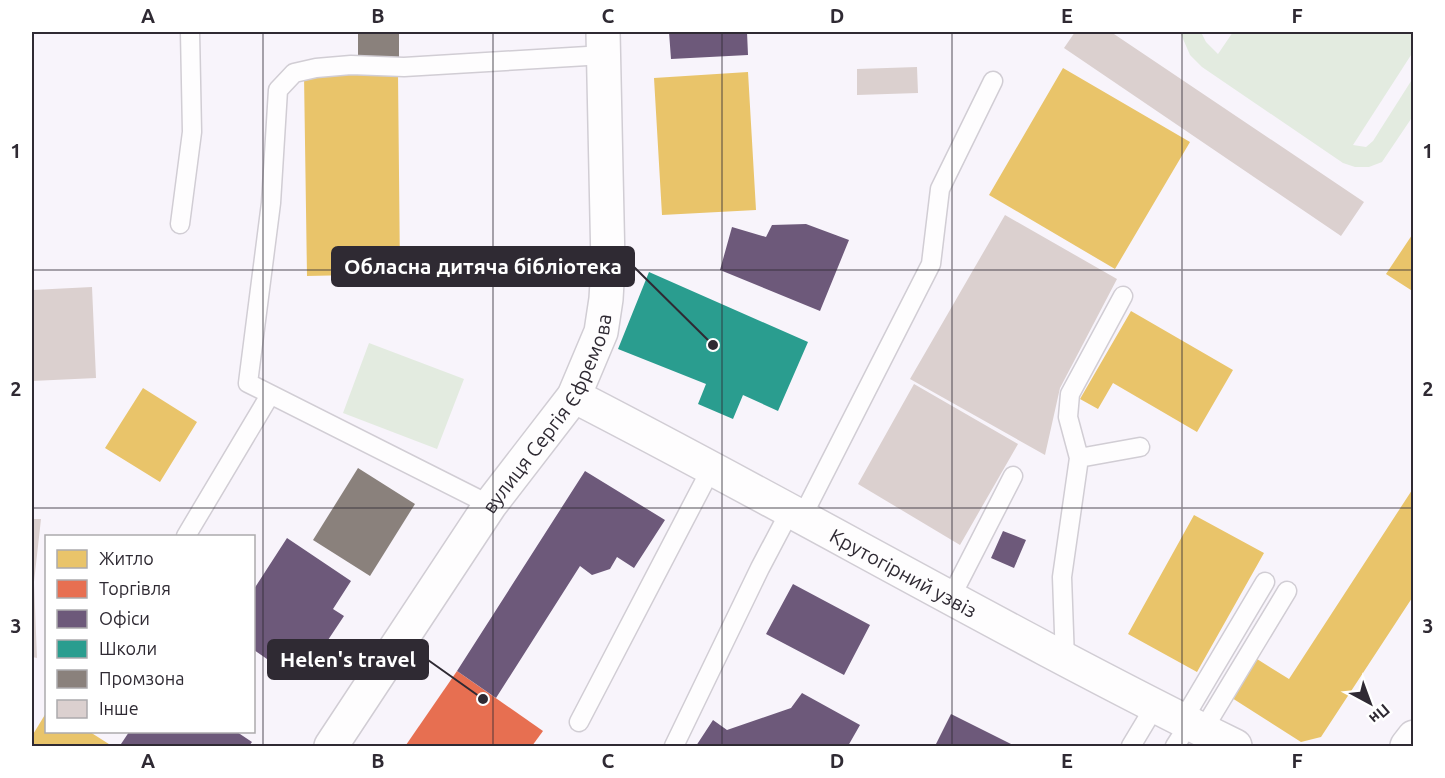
<svg xmlns="http://www.w3.org/2000/svg" width="1445" height="778" viewBox="0 0 1445 778" font-family="Ubuntu,sans-serif">
<style>
.green{fill:#e3ebe0}
.homes{fill:#e9c46a}
.shops{fill:#e76f51}
.offices{fill:#6d597a}
.schools{fill:#2a9d8f}
.industry{fill:#8a817c}
.building{fill:#dbd0cf}
.lines{fill:none;stroke-linecap:round;stroke-linejoin:round}
.lane-casing{stroke:#d1cdd4;stroke-width:21}
.street-casing{stroke:#d1cdd4;stroke-width:36}
.secondary-casing{stroke:#d1cdd4;stroke-width:36}
.lane{stroke:#fefdfe;stroke-width:18}
.street{stroke:#fefdfe;stroke-width:33}
.secondary{stroke:#fefdfe;stroke-width:33}
.grid{fill:none;stroke:#2f2a33;stroke-width:1.5;stroke-opacity:0.55}
.labels{text-anchor:middle;dominant-baseline:central;stroke-width:6;stroke-linejoin:round;paint-order:stroke}
.street-label{font-size:20px;fill:#2f2a33;stroke:#fff}
.leader{fill:none;stroke:#2f2a33;stroke-width:2}
.callout-dot{fill:#2f2a33;stroke:#fff;stroke-width:2}
.callout{fill:#2f2a33;stroke:#2f2a33;stroke-width:2}
.callout-label{font-size:21px;text-anchor:middle;font-weight:bold;fill:#fff}
.neatline{fill:none;stroke:#2f2a33;stroke-width:2}
.grid-label{font-size:20px;text-anchor:middle;font-weight:bold;fill:#2f2a33}
</style>
<rect width="100%" height="100%" fill="#f8f4fb"/>
<path class="green" d="M1180 32H1201L1206 42 1218 54 1233 32H1413V52L1353 145 1366 147 1373 141 1413 78V116L1382 162 1369 167H1355L1343 163 1202 67 1190 55Z
M369 343 464 379 437 449 343 413Z"/>
<path class="homes" d="M1063 68 1190 142 1115 269 989 195Z
M748 72 756 210 662 215 654 78Z
M398 73 400 274 307 276 304 75Z
M1414 232V292L1386 274Z
M1131 311 1233 370 1197 432 1113 383 1098 409 1080 399Z
M143 388 197 422 160 482 105 448Z
M1414 487V595L1321 737 1301 742 1232 698 1257 659 1289 679Z
M1194 515 1264 553 1197 672 1128 634Z
M46 713V732H90L112 746H32V736Z"/>
<path class="shops" d="M457 671 543 731 532 746H408L406 745Z"/>
<path class="offices" d="M669 32H747L748 55 671 59Z
M806 224 849 240 820 311 720 270 732 227 766 237 772 225Z
M585 471 665 520 634 568 617 557 610 569 592 575 580 566 496 698 457 671Z
M1003 531 1026 540 1014 568 991 558Z
M287 538 351 581 333 609 344 616 320 652 310 646 290 675 254 650V589Z
M793 584 870 625 844 675 766 634Z
M802 693 860 725 848 746H696L713 720 727 730 791 708Z
M951 714 1015 746H935Z
M129 732H237L252 742 249 746H124L121 744Z"/>
<path class="schools" d="M649 272 808 342 778 411 743 395 733 419 698 404 706 384 618 349Z"/>
<path class="industry" d="M358 32H399V58L358 59Z
M358 468 415 504 370 576 313 540Z"/>
<path class="building" d="M1075 32H1111L1364 202 1341 236 1064 48Z
M917 67 918 93 857 95V69Z
M1005 215 1117 279 1060 388 1045 455 910 379Z
M92 287 96 378 32 381V290Z
M914 384 1018 444 960 545 858 484Z
M32 519H41L34 582 37 658 32 657Z"/>
<g class="lines">
<g class="lane-casing">
<path id="lane" d="M180 224 192 132 190 32
M1079 458 1068 417 1070 394 1123 296
M490 505 248 383 271 203 278 90 294 73 316 68 351 65 404 67 604 55
M802 517 931 264 940 189 993 81
M186 536 270 395
M950 599 1013 476
M1065 660 1062 577 1079 458 1140 447
M1183 720 1265 582
M579 722 711 469
M1203 730 1287 591
M674 746 760 568 790 511
M1131 746 1155 706
M1175 746 1189 724"/>
</g>
<g class="street-casing">
<g id="street">
<path id="s1" d="M574 396C796 510 1011 636 1235 746"/>
<path id="s2" d="M331 746 490 505 574 396 601 332 606 299 608 265 603 32"/>
</g>
</g>
<g class="secondary-casing">
<path id="secondary" d="M1407 746 1414 737"/>
</g>
<use href="#lane" class="lane"/>
<use href="#street" class="street"/>
<use href="#secondary" class="secondary"/>
</g>
<path class="grid" d="M263 32V746M493 32V746M722 32V746M952 32V746M1182 32V746M32 270H1414M32 508H1414"/>
<g class="labels">
<g class="street-label">
<text stroke="none"><textPath href="#s2" startOffset="398">вулиця Сергія Єфремова</textPath></text>
<text stroke="none"><textPath href="#s1" startOffset="374">Крутогірний узвіз</textPath></text>
</g>
</g>
<path class="leader" d="M713 345L634 267M483 699L428 660"/>
<g class="callout-dot">
<circle cx="713" cy="345" r="6"/>
<circle cx="483" cy="699" r="6"/>
</g>
<g class="callout">
<rect x="332" y="247" width="302" height="39" rx="6"/>
<rect x="268" y="640" width="160" height="39" rx="6"/>
</g>
<g class="callout-label">
<text x="483" y="274">Обласна дитяча бібліотека</text>
<text x="348" y="667">Helen's travel</text>
</g>
<rect width="1445" height="778" fill="none" stroke="#ffffff" stroke-width="66"/>
<rect x="45" y="535" width="210" height="198" fill="#ffffff" stroke="#acaaad" stroke-width="1.5"/>
<rect x="57" y="550" width="30" height="18" fill="#e9c46a" stroke="#acaaad" stroke-width="1.5"/>
<text x="99" y="565" font-size="18" fill="#2f2a33">Житло</text>
<rect x="57" y="580" width="30" height="18" fill="#e76f51" stroke="#acaaad" stroke-width="1.5"/>
<text x="99" y="595" font-size="18" fill="#2f2a33">Торгівля</text>
<rect x="57" y="610" width="30" height="18" fill="#6d597a" stroke="#acaaad" stroke-width="1.5"/>
<text x="99" y="625" font-size="18" fill="#2f2a33">Офіси</text>
<rect x="57" y="640" width="30" height="18" fill="#2a9d8f" stroke="#acaaad" stroke-width="1.5"/>
<text x="99" y="655" font-size="18" fill="#2f2a33">Школи</text>
<rect x="57" y="670" width="30" height="18" fill="#8a817c" stroke="#acaaad" stroke-width="1.5"/>
<text x="99" y="685" font-size="18" fill="#2f2a33">Промзона</text>
<rect x="57" y="700" width="30" height="18" fill="#dbd0cf" stroke="#acaaad" stroke-width="1.5"/>
<text x="99" y="715" font-size="18" fill="#2f2a33">Інше</text>
<g transform="translate(1370 703) rotate(139)" stroke="#ffffff" stroke-width="4.5" paint-order="stroke">
<path d="M0-4.5L10 22L0 15L-10 22Z" fill="#2f2a33"/>
<text y="-9" font-size="16" font-weight="bold" text-anchor="middle" fill="#2f2a33">Пн</text>
</g>
<rect x="33" y="33" width="1379" height="712" class="neatline"/>
<g class="grid-label">
<text x="148" y="23">A</text>
<text x="378" y="23">B</text>
<text x="608" y="23">C</text>
<text x="837" y="23">D</text>
<text x="1067" y="23">E</text>
<text x="1297" y="23">F</text>
<text x="16" y="158">1</text>
<text x="1428" y="158">1</text>
<text x="16" y="396">2</text>
<text x="1428" y="396">2</text>
<text x="16" y="633">3</text>
<text x="1428" y="633">3</text>
<text x="148" y="768">A</text>
<text x="378" y="768">B</text>
<text x="608" y="768">C</text>
<text x="837" y="768">D</text>
<text x="1067" y="768">E</text>
<text x="1297" y="768">F</text>
</g>
</svg>
